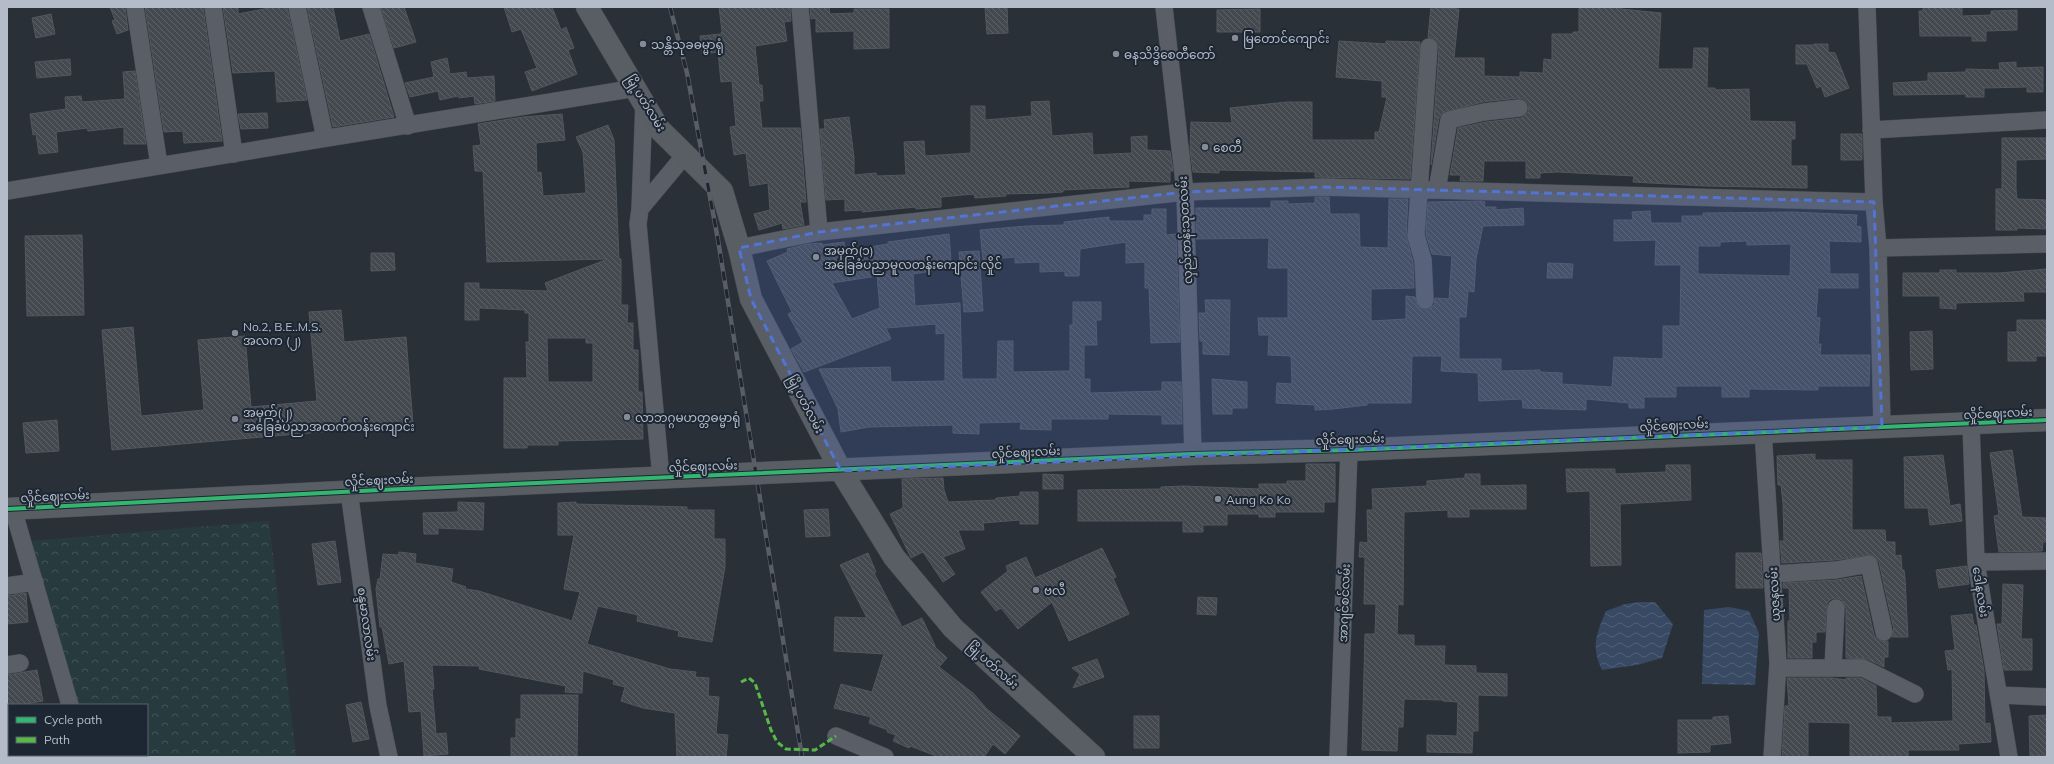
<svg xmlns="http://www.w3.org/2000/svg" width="2054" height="764" viewBox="0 0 2054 764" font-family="Mulish,'Noto Sans Myanmar',sans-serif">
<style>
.park{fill:url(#park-crowns)}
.water{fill:url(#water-waves)}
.building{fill:url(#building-back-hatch);stroke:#52575f;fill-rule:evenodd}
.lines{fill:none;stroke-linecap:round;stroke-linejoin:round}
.street-casing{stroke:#484c53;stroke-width:18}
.secondary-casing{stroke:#484c53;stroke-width:23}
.street{stroke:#5a5e66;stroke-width:17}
.secondary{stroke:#595d64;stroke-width:22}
.rail-casing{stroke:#595d64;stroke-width:4.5}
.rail{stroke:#1d2633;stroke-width:3;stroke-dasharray:9;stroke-linecap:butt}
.quiet{stroke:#58b947;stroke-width:3;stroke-dasharray:6 3;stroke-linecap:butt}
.cycleway-casing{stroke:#1d2633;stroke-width:6}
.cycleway{stroke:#33b770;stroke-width:4}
.marked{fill:#5274d3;fill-opacity:0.2;stroke:#5274d3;stroke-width:3;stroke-dasharray:8 5;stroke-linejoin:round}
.poi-dot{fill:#848b96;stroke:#1d2633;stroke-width:1.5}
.labels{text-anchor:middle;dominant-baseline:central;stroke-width:4;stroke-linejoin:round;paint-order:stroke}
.poi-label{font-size:12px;fill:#b4bcc9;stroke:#1d2633;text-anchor:start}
.street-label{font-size:12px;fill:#b4bcc9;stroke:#1d2633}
</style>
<defs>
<pattern id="park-crowns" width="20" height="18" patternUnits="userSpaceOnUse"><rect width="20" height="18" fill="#273a3e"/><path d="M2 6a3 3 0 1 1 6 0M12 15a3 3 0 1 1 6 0" fill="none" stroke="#445559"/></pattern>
<pattern id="water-waves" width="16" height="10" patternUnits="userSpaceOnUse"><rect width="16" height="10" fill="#384963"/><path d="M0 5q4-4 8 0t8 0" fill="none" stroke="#526178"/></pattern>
<pattern id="building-back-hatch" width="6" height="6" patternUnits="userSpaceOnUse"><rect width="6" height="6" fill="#444950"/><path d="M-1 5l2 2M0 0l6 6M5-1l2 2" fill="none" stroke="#5d6168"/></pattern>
</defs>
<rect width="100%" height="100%" fill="#2a3038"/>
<path class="park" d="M269 521 296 757H92V755H147V705H77L31 541Z"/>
<path class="water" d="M1640 602H1655L1673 624 1662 658 1637 665 1602 670C1591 647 1596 634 1606 611L1625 604Z
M1729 607 1749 611 1759 633 1755 685 1702 684 1704 610Z"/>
<path class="building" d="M110 7H125L128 30 117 34 112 21 115 20Z
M145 7H203L222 141 184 143 183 131 164 132Z
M223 7H238V14L274 7H287L307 100 277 102 275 71 233 73Z
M307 7H333L340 41 369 34 394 117 333 127Z
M381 7H404L416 42 394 48Z
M504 7H552L561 30 566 27 574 48 568 50 577 74 532 91 525 72 537 68 521 29 512 32Z
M719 7H790L791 21 784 22 787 41 755 46 759 85H762L763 101H759L762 128H800L806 202H800L804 225 783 229 782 223 759 230 754 214 770 210 768 183 750 186 746 153 734 155 730 127 736 126 732 81 721 82 718 52 702 54 700 36 721 34 722 31Z
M810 7H829L830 14 854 13V9H889V48L854 49V31L816 32V18L811 19Z
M1007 7 1008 33 987 34 985 8Z
M1431 7 1459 9 1454 58H1484V76L1520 77V72L1543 73 1544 59 1552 60V34H1573V32H1579V7H1621V9L1661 13 1658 69H1693L1694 48H1708L1707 88H1715V90L1749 89 1750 121 1795 122V139H1791V166H1807V188L1705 186 1633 182 1634 176 1558 172 1540 173V178H1526V161H1484L1483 181H1460L1461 175H1450L1458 128 1486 122 1521 118 1528 112 1529 106 1523 99 1518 98 1482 102 1442 113 1439 118 1431 165 1439 48 1435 39 1428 37Z
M1923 7H1962V16L1991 15V11L2017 10V30L1986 31V41H1972V36H1920L1919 11H1923Z
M1260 9V32H1217V10Z
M51 14 55 34 36 38 32 18Z
M1339 41 1386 44V41L1420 42 1410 179 1315 177V172L1219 170V173L1193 172 1190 151 1191 122 1232 123 1230 108 1287 102H1312V140H1375V132H1379L1387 97H1382V81L1336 77Z
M1814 44H1828V52L1835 53 1849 88 1825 97 1821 86 1817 88 1807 64H1796V45H1814Z
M447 58 450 74 466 72 467 78 494 76 495 101 475 104 474 96 459 98 458 96 440 100 438 91 410 97 405 83 434 77 431 62Z
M70 59 71 75 37 78 35 62Z
M2016 62V68L2043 67V92H2027V87L1984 88V97H1966V94L1894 95 1893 83 1928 81V73L1966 72V69L2000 70 1999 63Z
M135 71 146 144H124V127L88 131 87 128 56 132 58 152 39 154 36 134 33 135 30 114 66 109 65 97 81 96 82 102 125 99 123 72Z
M1049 101 1052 136 1092 133 1093 155 1132 153 1131 137 1147 136V150L1170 151 1173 171H1170V182L1128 181 1129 187 1063 190V192L1047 193 1005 194 1006 196 975 198 974 194 941 197V207L916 209V207L862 212V210L845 211V199L826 200 820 129H825L824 120 849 117 854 158V175L876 173 877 176 906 175 904 142 924 141 925 156 971 153V106H985V120L1032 116 1031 102Z
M267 113 268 128 241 129 238 114Z
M562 114 565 140 536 143 537 173 541 172 543 196 586 193 583 152 576 137 608 125 614 140 619 259H621V305H628L627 323H633V350H638V392H642L643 439 558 441V445H527V448H504V378H527L526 342H529V313H525V310L479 308V320H465V283H479V289L548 291 545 283 608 259 487 262 483 171H475L473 146 481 145 478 124 523 117ZM547 338H586V343H593V382H548Z
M1841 134H1862V160H1841Z
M2002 138H2047V159L2016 160V189L2017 199 2047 200V229L2017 228V230H1996V189H2002Z
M1315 197H1329L1330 214H1359L1360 247 1388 248 1389 199H1408L1406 236 1413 262 1414 288 1371 289V321L1406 319V296L1415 297 1417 306 1425 310 1434 305 1435 298 1449 299 1452 256 1432 254 1426 235 1428 202 1482 201 1485 202 1484 207H1496V210L1523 208 1524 225 1483 226 1476 259 1474 292 1468 291 1466 317H1459V359H1501V371L1540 370V372L1562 373V384L1612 387 1614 357 1663 359V326H1680L1681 265H1655L1656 240 1614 241V220H1633L1632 212 1650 211 1651 223H1682V216H1703V213L1794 212 1857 215 1856 226 1861 227V242L1829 241 1830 274H1858V288H1818L1816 317 1820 318 1818 344H1821L1820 355H1870L1869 386H1818V390L1749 389V397H1722V386H1676V397H1644V408H1629V403L1586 399V410L1523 408 1522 399 1479 401 1478 373 1441 371 1442 356H1412L1411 403H1367V405L1333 409 1315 410V405L1276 403 1277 383 1292 384 1291 356 1268 355 1269 335H1259L1258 318H1288V268H1268L1269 238 1196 239V208H1271V201H1288V204L1315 203ZM1747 241V245L1791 244 1790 276 1698 274V246H1720V242Z
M1152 209H1166V235L1176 234 1180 342 1151 343 1149 288H1145V262L1126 263V242L1080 249 1079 276H1065V271L1040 272V262L1015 263V257L983 260 980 230 1027 226 1064 225V222L1109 217V221H1144V215H1152Z
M949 234 951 261 931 263 932 271 913 274 915 306 960 303 962 379H997L998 341H1013V372L1070 371V325H1073V302H1101V320H1096L1097 345H1084V379H1090V393L1162 391V382H1181L1182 424H1162V415L1108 414V419H1051V430L1020 429 1021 422 979 423V434L953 433V425L869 427 841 432 838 409 819 369 890 367 891 382 945 381V333L936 334V324L886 328 891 339 804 372 791 349 803 342 788 314 792 312 767 261 788 252 787 249 808 244 822 243V245L844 242 845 251 888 244V242ZM877 276 880 308 852 319 832 283Z
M82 235 84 315 27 316 25 236Z
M979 251 983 311 964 312 959 252Z
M371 253H394L395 270 371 271Z
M1548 263 1573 264 1572 278H1547Z
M2047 269V292H2023L2024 301 1956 303V309L1940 308V296H1903V273H1940V270H1956V273H1999Z
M1205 300H1230L1229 355 1203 354V341H1200L1199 313H1206Z
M341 310 344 342 406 337 413 424 112 450 102 330 133 327 141 416 204 410 198 340 245 336 251 407 317 401 309 312Z
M2017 320H2047V356H2036V361H2008V332H2017Z
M1932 331 1933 369 1911 370 1910 332Z
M1212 379 1247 382V408H1232V414H1213Z
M57 420 59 451 26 453 23 423Z
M2012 450 2022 517 2047 518V542H2043L2042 551 1999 552 1994 516 1999 515 1990 453Z
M1815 454V460H1852V530H1885L1886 542H1895V556L1901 555 1902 570H1904L1905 578 1908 637H1892L1894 630 1879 562 1873 555 1835 560 1782 563 1780 541H1784L1783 503 1781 485H1778L1777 456Z
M1943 455 1950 506 1960 504 1962 521 1930 525 1928 508H1905L1904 457Z
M1306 464H1335V502H1324V512H1275V517H1259V514H1227V525H1203V532H1183V521H1078V490L1161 489V487L1183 486 1259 489V484H1287V481H1306Z
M1666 465H1690L1691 500 1620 504 1621 565 1591 566 1590 491 1567 492 1566 469H1615V474L1666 472Z
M1043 474 1063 475V489H1043Z
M1465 474H1480V486L1526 485V509H1469V517H1448V510L1404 512 1403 605 1398 604 1397 635H1414V646H1445L1444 665 1476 666V673L1507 674V696L1478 695V731H1473L1472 753 1427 752V735L1457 736 1458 702 1443 701V700L1404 699 1403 727H1398L1397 751 1362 750 1365 634H1375L1376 604H1364L1365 557H1359L1360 542 1368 543 1367 510H1373L1372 489 1427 486V481L1465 478Z
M943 478 944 490 948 502 996 500V498L1020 496V492H1038V524H1020V520L983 523 984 530H958L965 549 943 557 955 574 943 582 923 552 911 558 890 514 903 508 902 479Z
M458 502 484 503 483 530 438 528V534H424L423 513 458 512Z
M576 502V504L687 507V510H714V539H725V567L712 642 678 636 679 631 637 621 638 615 598 606 587 644 670 669 696 672 695 677 709 678 708 696 719 697 716 734 728 735 726 757H677L675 713 643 708 621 701 625 687 613 684 614 680 583 671 582 693 565 692 566 686 479 669 480 666 432 665 434 689H432L436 734 446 733 448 754 424 756 421 711 409 712 404 661 389 664 382 627H380L376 589 378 579H380L383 554 398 555 399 552 416 554 415 563 453 569 451 582 466 587 465 589 479 591 572 621 580 592 564 589 574 535H558V503Z
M828 509 830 536 806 537 804 510Z
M335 541 341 582 318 585 312 544Z
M1102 548 1116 577 1113 578 1129 614 1069 641 1052 602 1018 629 1001 608 996 611 981 592 1008 571 1006 566 1026 557 1035 578Z
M868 553 876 572 874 573 902 627 922 618 936 648 947 658 939 667 973 693 987 709 1020 736 1005 754 993 744 984 757H939L910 746 909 748 893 741 896 735 887 732 888 730 869 723 871 717 834 708 841 684 872 692 884 654 834 651 835 617 867 618 840 565Z
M1736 553H1761L1763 588H1736Z
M1967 566 1969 584 1939 588 1936 570Z
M1861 576 1874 635 1881 641H1888V657H1884V667L1867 659 1846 658V608L1842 600 1837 598 1831 599 1827 603 1825 632H1816V642H1812V658H1788V621H1790L1789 588H1783V583L1837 580Z
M2003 584 2023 585 2021 639H2032V670H2004L1997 624H2002Z
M26 593 28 622 7 624V596Z
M1198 597 1217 598 1216 615 1197 614Z
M1972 614 1974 625H1976L1984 671 1985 724 1990 723 1991 742 1958 744 1959 750H1908V757H1850V723L1808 722V757H1782L1785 706H1789L1787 678H1832L1846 680V678H1861L1876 686 1877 717H1891V723L1953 721 1952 669 1948 670 1945 651 1955 650 1951 616Z
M1097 659 1104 677 1073 688 1080 674 1072 668Z
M37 670 43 701 20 705 7 704V675Z
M521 695H578L577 757 511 756V738H516V719H521Z
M361 702 369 739 353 742 346 705Z
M2047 715V756H2030L2029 716Z
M1134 716H1159V748H1134Z
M1728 716 1731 743 1710 745V752L1678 753V720H1713V717Z"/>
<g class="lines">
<g class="street-casing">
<path id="street" d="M135 7 159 165
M213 7 234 154
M297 7 325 138
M371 7 408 126
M800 7 819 232
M1164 7 1185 192 1193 454
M1867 7 1874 202 1878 248 1882 427
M1871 130 2047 120
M1437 190 1449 120 1484 112 1519 108
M7 191C216 155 427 123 636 88
M640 209 644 102
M739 248 819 232 1185 192 1323 187 1874 202
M1878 248 2047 244
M1425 300 1423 260 1416 236 1429 47
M1971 424 1976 562 2009 757
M1763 431 1778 663 1772 757
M661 478 638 224 640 209 685 155
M349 491 378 706 389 757
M13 509 70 705
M1976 562 2047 561
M1773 574 1836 570 1869 564 1884 632
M7 586 35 582
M7 665 20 663
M1778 668H1863L1915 694
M1833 668 1836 608
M1999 695 2047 697
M7 715 9 714
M836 736 885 757
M84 755 85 757
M1338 757 1349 450"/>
</g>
<g class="secondary-casing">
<path id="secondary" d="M587 7 659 129 722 191 739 248 751 299 841 471 894 557 953 628 1094 757
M7 509 380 490 1193 454 1349 450 2047 420"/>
</g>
<use href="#street" class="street"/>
<use href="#secondary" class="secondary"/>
<g class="rail-casing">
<path id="rail" d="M670 7 687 73 718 240 802 757"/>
</g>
<use href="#rail" class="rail"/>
<path class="quiet" d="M741 682 749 678 755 683 771 730 777 742 786 749 815 750 836 736"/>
<g class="cycleway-casing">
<path id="cycleway" d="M7 509 380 490 1193 454 1349 450 2047 420"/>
</g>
<use href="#cycleway" class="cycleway"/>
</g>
<path class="marked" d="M1323 187 1874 202 1882 427 841 471 751 299 739 248 819 232 1185 192Z"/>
<g class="poi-dot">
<circle cx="1235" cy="38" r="4"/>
<circle cx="643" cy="44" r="4"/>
<circle cx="1116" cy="54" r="4"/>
<circle cx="1205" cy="147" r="4"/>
<circle cx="816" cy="257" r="4"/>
<circle cx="235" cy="333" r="4"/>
<circle cx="627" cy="417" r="4"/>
<circle cx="235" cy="419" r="4"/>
<circle cx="1218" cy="499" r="4"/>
<circle cx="1036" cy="590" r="4"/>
</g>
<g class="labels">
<g class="poi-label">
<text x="1243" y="38">မြတောင်ကျောင်း</text>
<text x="651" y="44">သန္တိသုခဓမ္မာရုံ</text>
<text x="1124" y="54">ဓနသိဒ္ဓိစေတီတော်</text>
<text x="1213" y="147">စေတီ</text>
<text x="824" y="250">အမှတ်(၁)<tspan x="824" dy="14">အခြေခံပညာမူလတန်းကျောင်း လှိုင်</tspan></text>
<text x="243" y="326">No.2, B.E..M.S.<tspan x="243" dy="14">အလက (၂)</tspan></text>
<text x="243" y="412">အမှတ်(၂)<tspan x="243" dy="14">အခြေခံပညာအထက်တန်းကျောင်း</tspan></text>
<text x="635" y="417">လာဘဂ္ဂမဟတ္တဓမ္မာရုံ</text>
<text x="1226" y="499">Aung Ko Ko</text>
<text x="1044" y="590">ဗလီ</text>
</g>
<g class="street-label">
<text transform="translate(646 103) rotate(58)">မြို့ပတ်လမ်း</text>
<text transform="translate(1185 230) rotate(-93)">လှည်းတန်းသုတလမ်း</text>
<text transform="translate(806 404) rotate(62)">မြို့ပတ်လမ်း</text>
<text transform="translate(1998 413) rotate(-3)">လှိုင်ဈေးလမ်း</text>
<text transform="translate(1674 425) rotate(-3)">လှိုင်ဈေးလမ်း</text>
<text transform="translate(1350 439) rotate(-2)">လှိုင်ဈေးလမ်း</text>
<text transform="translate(1026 452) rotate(-3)">လှိုင်ဈေးလမ်း</text>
<text transform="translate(703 466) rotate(-2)">လှိုင်ဈေးလမ်း</text>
<text transform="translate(379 480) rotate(-3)">လှိုင်ဈေးလမ်း</text>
<text transform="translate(55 496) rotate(-3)">လှိုင်ဈေးလမ်း</text>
<text transform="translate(1981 592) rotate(81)">ဒေါနလမ်း</text>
<text transform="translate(1774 594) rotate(-93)">ယုဇနလမ်း</text>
<text transform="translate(1344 603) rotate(-88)">အာဂျင်စင်လမ်း</text>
<text transform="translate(367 624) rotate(82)">စန္ဒမာလာလမ်း</text>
<text transform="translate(993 665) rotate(42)">မြို့ပတ်လမ်း</text>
</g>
</g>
<rect width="2054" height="764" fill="none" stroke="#b4bcc9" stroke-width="16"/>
<rect x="8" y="704" width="140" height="52" fill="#1d2633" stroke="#59626f"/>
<rect x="16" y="717" width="20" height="6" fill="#33b770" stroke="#59626f"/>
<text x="44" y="724" font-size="12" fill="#b4bcc9">Cycle path</text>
<rect x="16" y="737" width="20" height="6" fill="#58b947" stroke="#59626f"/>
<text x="44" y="744" font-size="12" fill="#b4bcc9">Path</text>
</svg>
